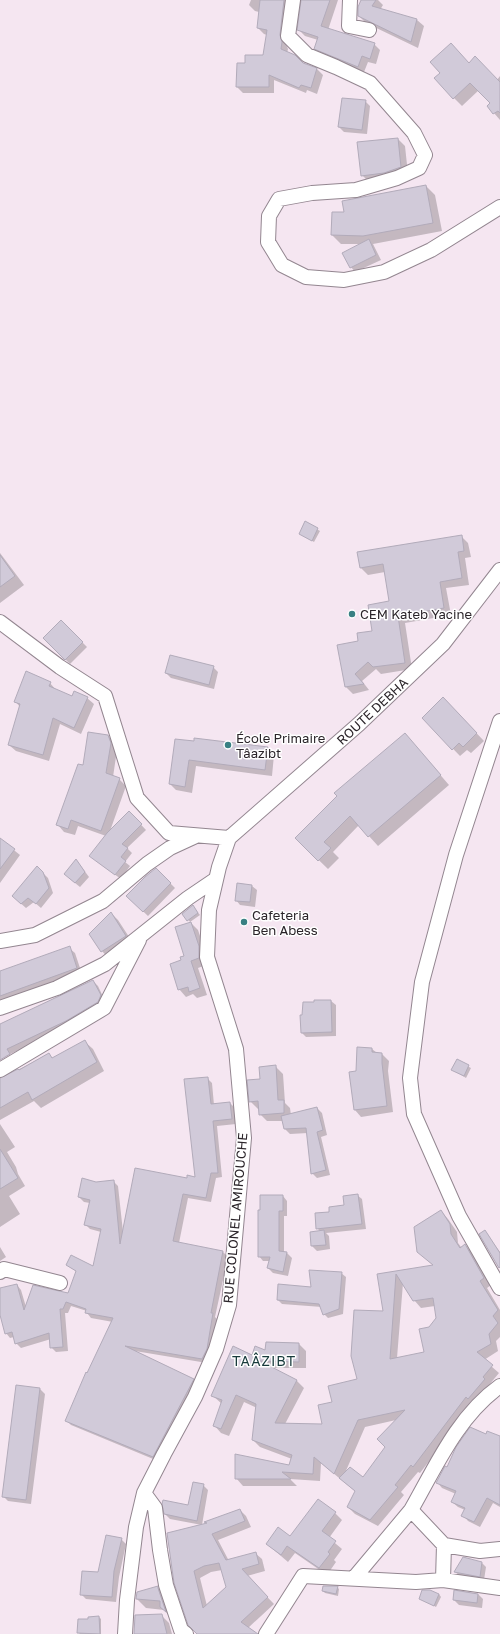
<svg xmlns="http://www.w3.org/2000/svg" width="500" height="1634" viewBox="0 0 500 1634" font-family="'Golos Text',sans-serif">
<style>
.shadow{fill:#0003;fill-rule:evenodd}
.building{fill:#d1cad9;stroke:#b2abba;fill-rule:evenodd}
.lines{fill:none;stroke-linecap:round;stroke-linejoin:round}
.minor-casing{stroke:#938690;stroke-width:16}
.minor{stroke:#fff;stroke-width:14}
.poi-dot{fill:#388083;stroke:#fff;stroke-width:1.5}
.labels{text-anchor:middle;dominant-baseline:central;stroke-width:3;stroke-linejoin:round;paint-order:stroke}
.poi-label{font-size:13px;fill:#2b252a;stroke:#fff;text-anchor:start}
.street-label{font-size:13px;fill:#2b252a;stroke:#fff}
.neighbourhood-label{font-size:14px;letter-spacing:1px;fill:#173a3b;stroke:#fff}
</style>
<rect width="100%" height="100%" fill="#f5e6f1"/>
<path class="shadow" d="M251 0H293L285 42 288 49 287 53 303 64 317 69 323 75 317 94 307 90 306 93 274 80V93H243L237 87 246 64 264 56 267 35 264 34 258 28 259 12 255 11 249 5Z
M302 0H338L328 30 374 44 380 50 376 64 368 62 364 72 321 55 315 48 318 40 305 36 298 29Z
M363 0H378L383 5 380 10 417 20 424 26 418 48 366 23 359 16Z
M469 64 497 80 500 76V120L488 106 491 103 479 90 462 106 454 98Z
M365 101 370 106 367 134 344 132 339 127Z
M398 139 405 146 408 174 369 182 362 175Z
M426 186 435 195 442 231 373 244 381 260 355 272 351 267 362 244H341L332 235 345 213Z
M306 523 320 531 314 542 300 534Z
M461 536 468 543 471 557 465 558 469 585 446 588 451 615 405 623 412 669 381 674 376 669 362 681 369 690 353 694 346 687 359 642 373 632 390 602 385 572 368 575 361 568Z
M0 553 24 585 0 603Z
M61 621 87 647 70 664 44 638Z
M213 667 218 672 214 689 171 678 166 673Z
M50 683 56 690 72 697 87 698 94 704 81 734 60 724 49 761 16 751 9 745 20 707 15 701Z
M443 698 484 741 471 753 467 750 460 756 423 718Z
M405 734 449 785 378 846 359 825 333 852 339 858 328 869 296 838Z
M108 736 115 743 117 750 113 777 119 779 126 786 110 831 129 812 146 830 127 848 132 853 125 862 130 866 121 879 96 861 106 836 78 826 75 835 64 832 58 825 84 767Z
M195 739 268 748 274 755 272 776 196 766 192 793 176 790 170 784 195 742Z
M0 839 20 855 0 883Z
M77 861 89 877 80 887 70 879Z
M156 869 175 888 148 916 127 896Z
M43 873 48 878 53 893 41 908 34 902 26 908 18 901Z
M252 886 257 890 255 907 240 905 236 900Z
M195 909 200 915 190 922 198 930 206 954V965L198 968 207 995 197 998 193 994 186 997 179 989 182 961 186 956 191 923 183 914Z
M111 913 118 920 133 943 109 959 102 951 90 934Z
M69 948 75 953 82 974 0 1002V972Z
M93 981 98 986 105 1001 71 1025 0 1059V1025Z
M315 1001H331L336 1005V1036L306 1037 302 1033 303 1016 315 1003Z
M84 1041 93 1049 104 1071 41 1108 34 1101 0 1120V1079L49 1054 53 1059Z
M372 1049 377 1053 382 1054 389 1061 388 1071 393 1112 361 1117 355 1110Z
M457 1061 471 1068 466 1078 453 1070Z
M276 1067 283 1074 285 1103 290 1108 291 1115 317 1108 322 1113 327 1135 321 1137 330 1175 317 1178 312 1173 308 1133 290 1134 285 1129 283 1121H267L260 1114V1108L258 1109 250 1101 261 1080Z
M207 1078 212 1083 214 1105 230 1103 235 1108 236 1124 217 1126 222 1177 216 1178 211 1202 188 1198 179 1243 223 1252 228 1257 215 1317 217 1319 211 1354 207 1363 135 1351 193 1380 198 1384 158 1461 71 1425 66 1420 113 1322 91 1318 87 1313V1311L71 1306 68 1313H65L68 1351 56 1352 51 1347V1339L21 1348 16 1343 14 1337 10 1338 6 1333 0 1311V1289L17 1285 21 1290 26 1307 68 1295 77 1272 67 1265 94 1268 101 1232 90 1229 85 1224 90 1203 84 1202 79 1197 96 1183 113 1181 118 1186 123 1232 188 1179 196 1178Z
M0 1124 15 1147 7 1152 16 1167 18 1174 25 1186 9 1196 20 1214 0 1227Z
M357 1195 362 1199 366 1229 326 1233 329 1236 330 1249 317 1251 312 1246 320 1231 317 1228 331 1212 346 1205Z
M283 1196 287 1201V1216H284V1252L287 1253 292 1258 288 1276 273 1273 268 1268 270 1261H263L259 1256Z
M441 1211 448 1219 457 1232 458 1243 461 1247 465 1245 472 1252 491 1285 487 1288 500 1310V1337L496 1341 498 1351 484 1360 499 1373 489 1385 491 1387 473 1404 420 1473 418 1472 401 1492 404 1495 378 1526 355 1514 348 1507 356 1492 321 1463 320 1481 290 1479 297 1486H243L236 1478 290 1467 292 1459 260 1447 253 1440 257 1408 244 1402 229 1436 221 1433 214 1425 222 1404 212 1395 252 1356 299 1344 306 1351V1368H271L297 1381 304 1388 285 1424 323 1425 333 1403 358 1380 384 1312 378 1274 434 1266 426 1259ZM403 1283 414 1300 421 1308 435 1306 437 1319 430 1328 425 1353 397 1358ZM396 1420 387 1447 363 1479 345 1473 365 1427Z
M485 1232 500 1252V1268H499Z
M0 1247 6 1257 0 1261Z
M341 1273 346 1277 343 1314 328 1318 324 1314 322 1307 282 1304 278 1300 312 1288Z
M17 1386 40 1389 45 1394 31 1504 8 1501 3 1496Z
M487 1435 500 1437V1507L493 1503 480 1527 468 1521 463 1515 465 1510 458 1507 452 1502 456 1494 442 1488 437 1482 448 1468Z
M203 1485 208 1490 202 1525 170 1519 165 1514 189 1506Z
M240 1510 246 1516 251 1527 218 1540 229 1561 255 1553 262 1559 265 1571 247 1576 274 1604 248 1628 254 1634H198L175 1583 207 1524 206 1523ZM222 1570 227 1587 207 1606 200 1578 211 1572Z
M335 1513 342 1520 329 1538 342 1549 334 1560 336 1562 327 1575 295 1553 288 1562 267 1544 291 1537Z
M121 1539 126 1544 119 1577 116 1602 86 1599 81 1594 98 1573Z
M482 1563 486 1567 484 1580 459 1575 455 1572Z
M157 1587 167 1597 170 1617 164 1610 146 1608 137 1599Z
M337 1587 339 1589 338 1596 325 1593 323 1591Z
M455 1591 478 1594 483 1599 482 1608 459 1605 454 1600Z
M439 1594 441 1597 436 1607 420 1598Z
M161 1615 169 1623 172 1634H135Z
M99 1617 101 1619V1634H80L78 1632 89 1620Z"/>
<path class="building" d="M260 0H284L280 35 282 42 281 49 295 55 303 63 317 68 311 88 301 85 299 88 269 75V87H236L237 63H245V55H263L267 30 257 28Z
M301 0H330L321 26 375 43 370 59 362 56 358 67 314 49 318 37 297 30Z
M361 0H376L372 6 417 19 411 42 358 16V7Z
M451 43 469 63 475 56 500 82V113L498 111 493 114 487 106 490 103 470 83 453 99 434 78 440 73 430 62Z
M342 98 366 100 362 130 338 127Z
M398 138 401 167 384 173 361 176 357 142Z
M426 185 433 223 363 236 331 235 332 212H344L342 201Z
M369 239 376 255 350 268 342 253Z
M305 521 318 528 312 541 299 534Z
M462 535 464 551 458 552 462 578 440 582 444 608 398 616 405 663 373 667 368 662 355 674 364 684 345 687 337 645 358 641 357 633 372 631 368 605 389 601 383 564 360 568 357 552Z
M0 555 15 576 0 587Z
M61 620 83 642 65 660 43 638Z
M170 655 214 666 209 685 165 673Z
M26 671 51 682 49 686 72 696 74 691 88 697 74 728 53 718 43 755 8 745 20 704 14 702Z
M443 697 477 733 463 747 459 743 452 750 422 718Z
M88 732 108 735 111 743 106 773 120 778 101 831 71 820 68 829 56 825 78 764 83 765Z
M405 733 441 775 368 837 350 816 324 842 331 848 318 861 295 838 337 796 334 793Z
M194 738 268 747 265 770 189 760 185 787 169 784 175 739 194 741Z
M129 811 142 824 122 844 128 848 121 857 126 861 115 875 89 856 107 833Z
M0 838 15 849 0 869Z
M76 859 85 872 75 883 64 874Z
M37 866 43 872 49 888 36 904 28 898 21 904 12 896Z
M156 868 171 883 143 912 126 896 145 877Z
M237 883 252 885 250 902 235 901Z
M193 905 198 913 187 921 182 914Z
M111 912 126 936 101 952 89 934Z
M191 922 199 946V958L191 961 200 988 189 992 188 987 178 990 170 964 181 960 180 957 184 956 175 927Z
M70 946 77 968 0 996V971Z
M93 980 101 995 98 1002 66 1021 7 1049 10 1054 0 1060V1024Z
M314 1000H331L332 1032 301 1033 300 1015H302L303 1002H314Z
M85 1040 97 1062 32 1100 28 1092 0 1108V1078L18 1069 19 1070 49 1053 52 1058Z
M357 1047 372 1048V1052L382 1053V1063L387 1106 354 1110 349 1072 356 1071Z
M457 1059 469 1065 464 1076 451 1070Z
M276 1065 278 1100H284V1113L259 1115 258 1101 249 1102 247 1080 260 1079 259 1067Z
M208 1077 211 1104 230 1102 232 1119 213 1121 218 1173H211L206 1198 183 1194 173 1241 223 1251 211 1313H213L207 1349 202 1359 125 1346 194 1379 153 1457 65 1421 86 1372 87 1373 113 1318 85 1313 86 1309 66 1302 63 1309H60L63 1347 50 1348 49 1333 15 1344 12 1332 5 1334 0 1315V1288L17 1284 24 1310 33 1285 68 1293 76 1271 66 1265 71 1255 93 1266 101 1229 84 1225 90 1200 78 1197 82 1178 96 1182 114 1180 120 1244 135 1168 187 1178V1175L195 1177 184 1079Z
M317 1107 323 1130 317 1132 326 1170 311 1174 306 1128 284 1129 281 1116Z
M0 1149 18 1178 0 1189Z
M358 1194 362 1224 316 1229 315 1213 329 1212V1207L344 1205 343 1196Z
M260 1195H283V1211H279V1251L287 1252 283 1272 267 1268 270 1257H258V1210H260Z
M441 1210 450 1224 451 1234 460 1248 465 1244 484 1278 480 1281 498 1310 493 1316 498 1323 489 1334 491 1344 477 1352 493 1365 483 1377 485 1379 468 1399 466 1397 413 1467 411 1465 395 1485 398 1487 370 1520 347 1507 355 1491 339 1478 350 1467 363 1477 385 1447 377 1439 405 1410 358 1420 334 1474 314 1457 313 1474 282 1472 291 1479H235V1454L289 1465 292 1455 252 1440 256 1404 236 1395 221 1429 213 1426 222 1400 211 1396 233 1346 252 1355 255 1346 265 1350 266 1342 299 1343V1362L260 1361 297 1380 275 1423 322 1424 318 1405 332 1402 328 1386 357 1379 351 1356 354 1310 383 1311 377 1274 433 1265 417 1252 414 1227ZM396 1274 413 1301 433 1298 436 1318 429 1327 419 1329 424 1352 390 1359Z
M324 1230 326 1245 311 1246 310 1232Z
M485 1230 500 1253V1267L499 1268 479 1234Z
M309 1270 342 1272 339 1309 323 1315 319 1304 277 1300 278 1284 311 1287Z
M16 1385 40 1388 26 1500 2 1497Z
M470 1427 486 1434 487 1431 500 1436V1505L487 1498 474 1522 461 1516 465 1508 451 1502 456 1491 436 1483 445 1466 447 1467 456 1447Z
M193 1482 204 1484 197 1521 164 1514 162 1504 163 1500 188 1505Z
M318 1499 336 1512 322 1531 336 1541 328 1552 330 1554 319 1568 287 1546 281 1555 266 1544 278 1527 290 1536Z
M240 1509 245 1521 212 1534 226 1560 256 1552 259 1564 242 1569 268 1597 241 1622 258 1634H197L188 1625 174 1583 167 1533 207 1523 204 1522ZM219 1563 226 1587 203 1608 194 1571 204 1566Z
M106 1535 122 1538 114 1571 112 1597 80 1595 82 1571 98 1572Z
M463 1557 482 1562 480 1577 454 1572Z
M158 1586V1588L166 1612 160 1607V1601L136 1599 137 1592Z
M323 1586H338L336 1594 322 1591Z
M422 1590H430L439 1594 434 1606 419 1599Z
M454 1590 478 1594 477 1603 453 1600Z
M162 1614 167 1634H134L135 1615Z
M99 1616 100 1634 77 1633 78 1619H88V1617Z"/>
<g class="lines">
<g class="minor-casing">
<path id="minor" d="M293 0 288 36 307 55 336 67 370 83 414 133 425 155 419 168 397 178 356 190 312 193 279 199 269 216 268 242 282 265 306 277 344 280 384 272 431 250 500 207
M350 0 349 26 369 30
M0 622 60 667 105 696 137 798 169 833 229 838
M500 721 456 855 422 982 410 1078 414 1114 459 1216 500 1288
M0 941 35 935 103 901 147 864 170 848 196 836
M0 1008 57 988 105 964 188 898 216 879
M0 1070 104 1008 139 940
M0 1272 4 1269 60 1283
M500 1386C458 1416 436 1466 411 1510L444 1545 443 1580 500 1588
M144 1493 155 1508 160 1550 166 1585 181 1630 186 1634
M444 1545 480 1551 500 1549
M354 1578 411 1510
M125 1634 127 1600 136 1527 144 1493 164 1454 195 1397 216 1349 229 1305 244 1138 236 1049 207 957 209 910 219 867 229 838 359 724 443 644 500 570
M266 1634 303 1576 416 1582 443 1580"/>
</g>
<use href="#minor" class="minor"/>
</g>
<g class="poi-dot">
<circle cx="352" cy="614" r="4"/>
<circle cx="228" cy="745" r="4"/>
<circle cx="244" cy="922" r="4"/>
</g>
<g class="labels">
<g class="poi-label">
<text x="360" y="614">CEM Kateb Yacine</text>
<text x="236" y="738">École Primaire<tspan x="236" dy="15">Tâazibt</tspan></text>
<text x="252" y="915">Cafeteria<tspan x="252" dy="15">Ben Abess</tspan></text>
</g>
<g class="street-label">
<text transform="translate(372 711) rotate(-43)">ROUTE DEBHA</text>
<text transform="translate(235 1218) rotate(-85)">RUE COLONEL AMIROUCHE</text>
</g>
<g class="neighbourhood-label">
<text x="264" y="1360">TAÂZIBT</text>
</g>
</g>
</svg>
